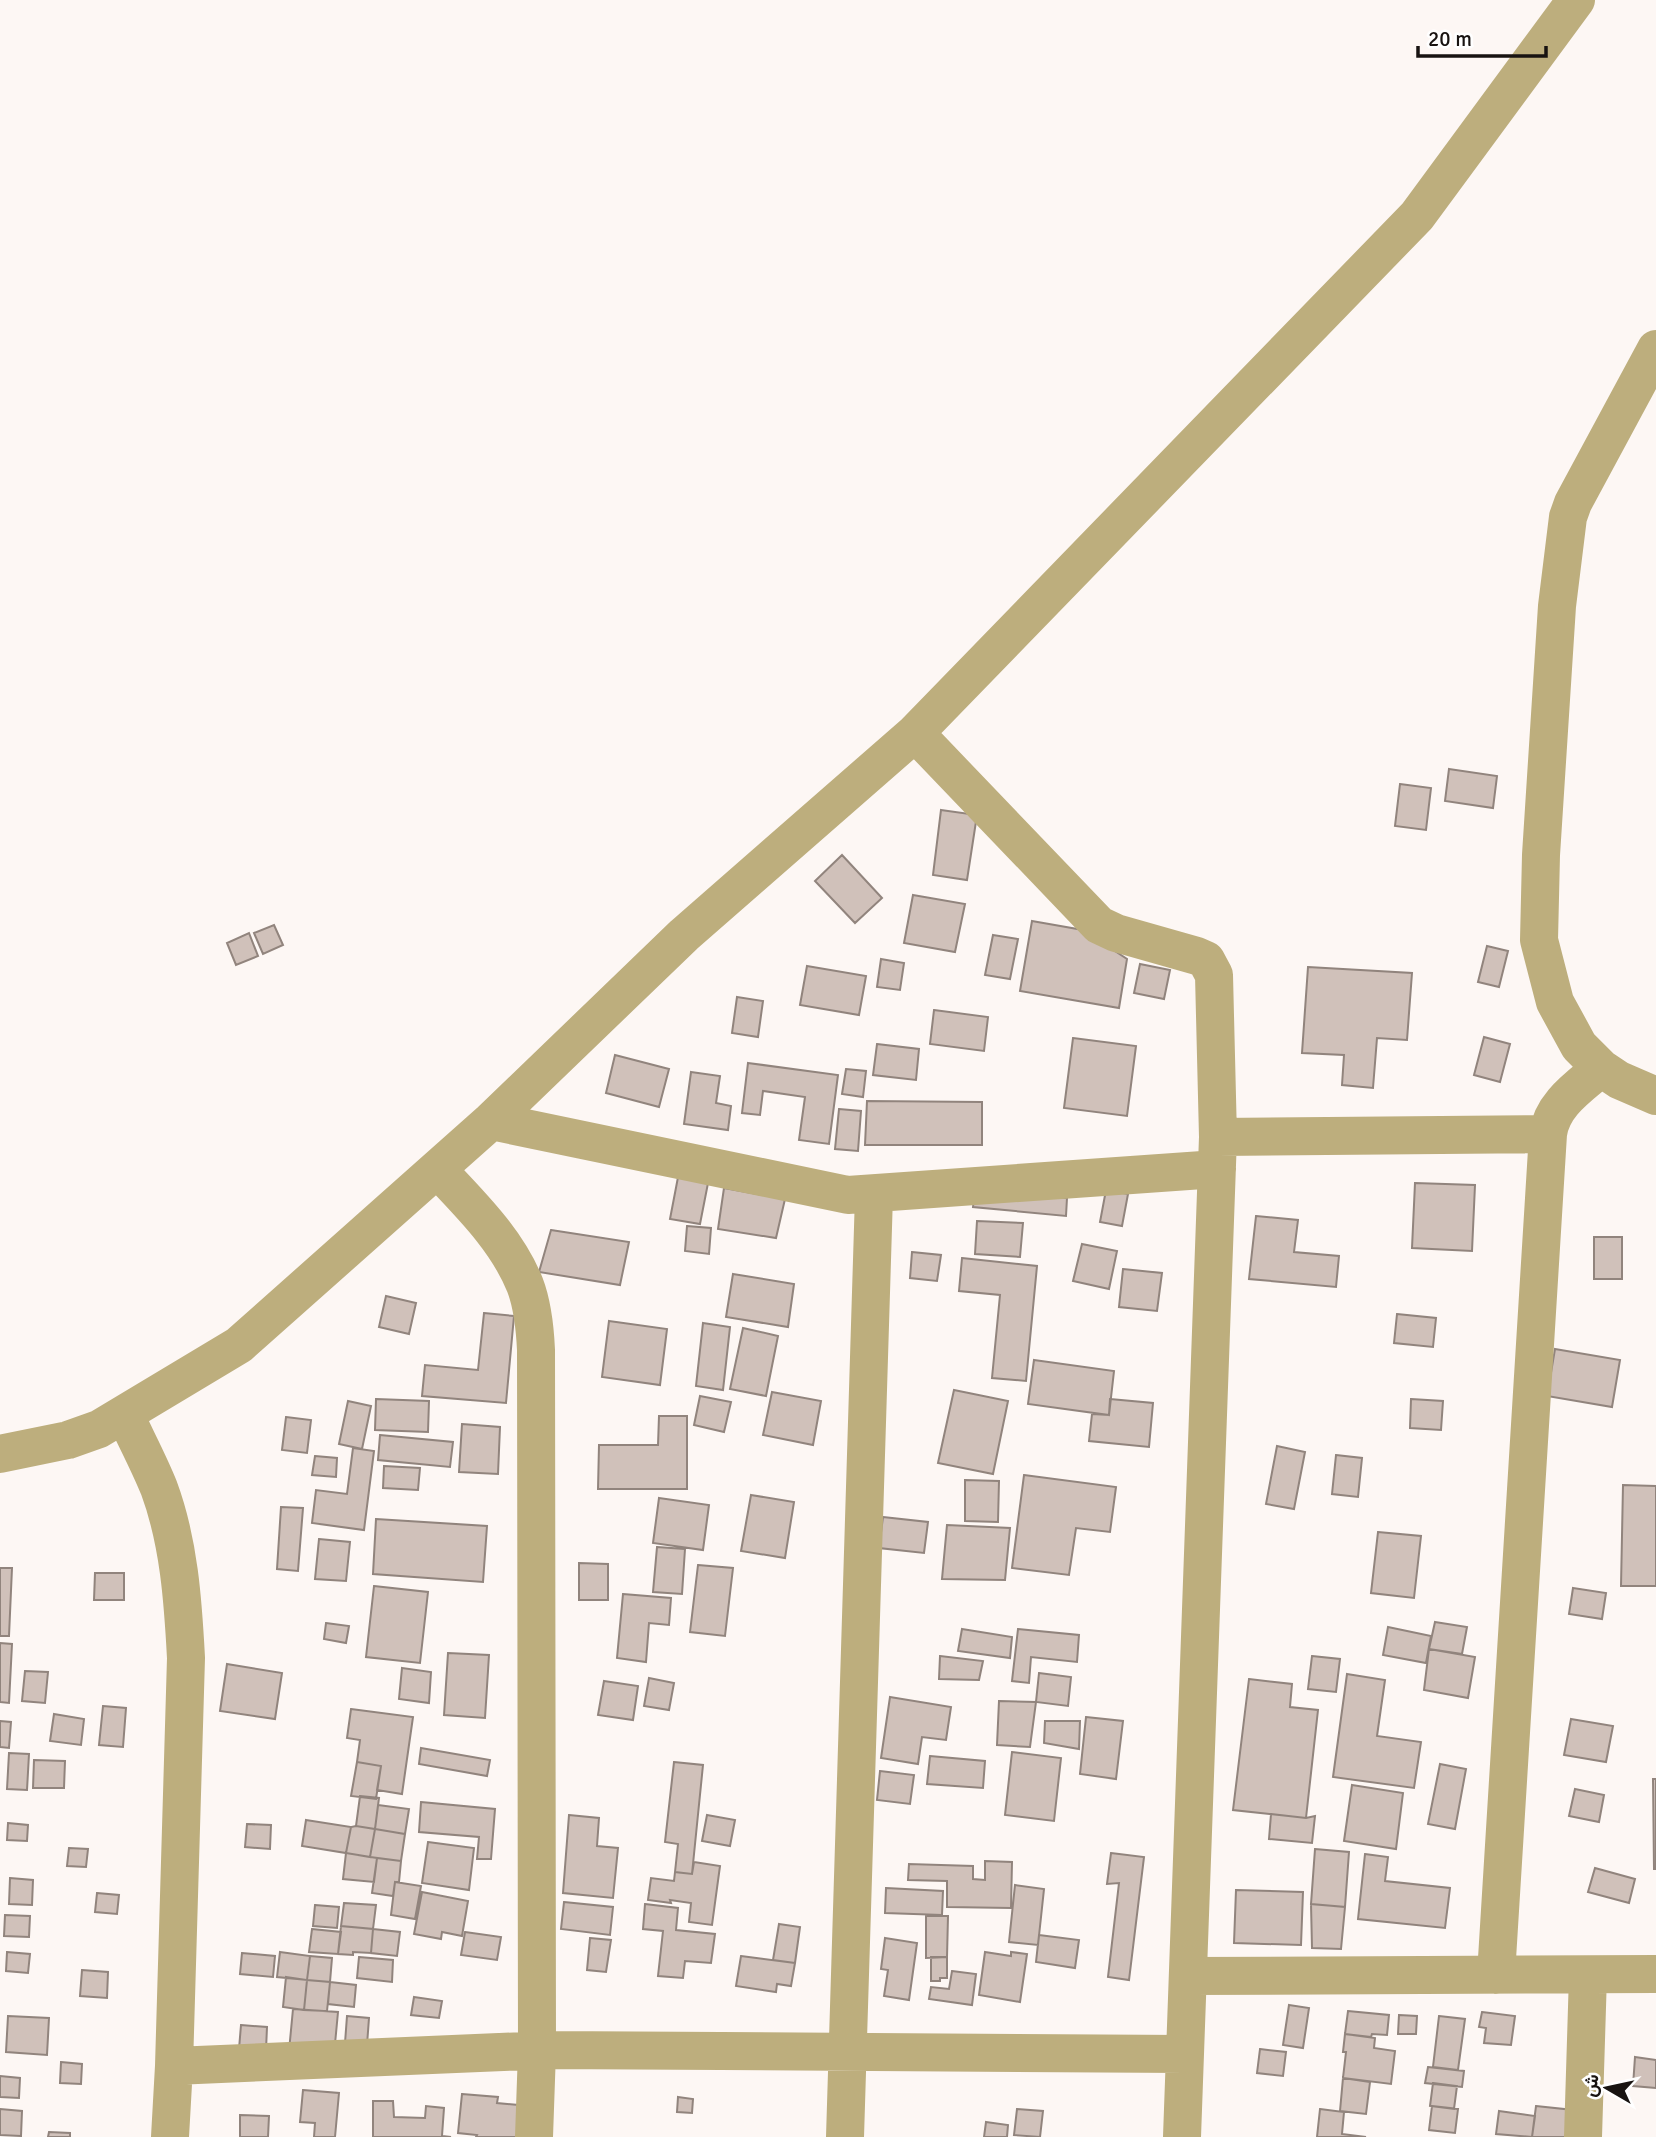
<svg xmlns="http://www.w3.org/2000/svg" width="1656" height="2137" viewBox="0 0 1656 2137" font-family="Signika,Vazirmatn,sans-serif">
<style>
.building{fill:#d0c1ba;stroke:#91847d;stroke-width:2}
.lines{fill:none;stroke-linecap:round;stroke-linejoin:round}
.street{stroke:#bdae7d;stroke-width:38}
</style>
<rect width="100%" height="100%" fill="#fdf7f4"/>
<path class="building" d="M1449 769 1497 776 1493 808 1445 801Z
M1400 784 1431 788 1426 830 1395 826Z
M941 810 977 815 967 880 933 875Z
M842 855 882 898 855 923 815 881Z
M913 895 965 904 955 952 904 943Z
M1032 921 1083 930 1127 959 1119 1008 1020 991Z
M274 925 283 945 263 954 254 933Z
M249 933 258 956 236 965 227 943Z
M993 935 1018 939 1010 979 985 975Z
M1487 946 1508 951 1499 987 1478 982Z
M881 959 904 963 900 990 877 987Z
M1140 964 1170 970 1164 999 1134 993Z
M807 966 866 976 859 1015 800 1005Z
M1308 967 1412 973 1407 1040 1377 1038 1373 1088 1342 1085 1344 1055 1302 1053Z
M737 997 763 1001 758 1037 732 1033Z
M934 1010 988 1017 984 1051 930 1044Z
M1484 1037 1510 1044 1500 1082 1474 1075Z
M1073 1038 1136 1046 1127 1116 1064 1108Z
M877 1044 919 1049 916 1080 873 1075Z
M615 1055 669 1069 659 1107 606 1093Z
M748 1063 838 1075 829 1144 799 1140 805 1097 763 1091 760 1115 742 1113Z
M846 1069 866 1071 863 1097 842 1094Z
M691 1072 720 1076 716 1103 731 1106 728 1130 684 1124Z
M867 1101 982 1102V1145H865Z
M839 1109 861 1111 858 1151 835 1149Z
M679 1172 709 1178 700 1224 670 1219Z
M1415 1183 1475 1185 1472 1251 1412 1248Z
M724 1188 785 1199 776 1238 718 1229Z
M975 1190 1067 1198 1066 1216 973 1207Z
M1106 1190 1128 1194 1122 1226 1100 1222Z
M1256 1216 1298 1220 1294 1252 1339 1256 1336 1287 1249 1279Z
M977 1221 1023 1223 1020 1257 975 1254Z
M687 1226 711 1228 709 1254 685 1251Z
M551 1230 629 1242 620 1285 539 1272Z
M1594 1237H1622V1279H1594Z
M1082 1244 1117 1251 1109 1289 1073 1281Z
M912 1252 941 1255 937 1281 910 1278Z
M962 1258 1037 1266 1026 1381 992 1378 1000 1295 959 1291Z
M1123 1269 1162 1273 1157 1311 1119 1307Z
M733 1274 794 1284 788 1327 726 1317Z
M386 1296 416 1303 409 1334 379 1327Z
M484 1313 514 1316 506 1403 422 1396 425 1365 478 1370Z
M1397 1314 1436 1318 1433 1347 1394 1343Z
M609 1321 667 1329 660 1385 602 1377Z
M703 1323 730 1327 723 1390 696 1386Z
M743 1328 778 1336 766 1396 730 1389Z
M1555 1349 1620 1360 1612 1407 1547 1396Z
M1034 1360 1114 1371 1109 1415 1028 1404Z
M954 1390 1008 1401 993 1474 938 1463Z
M772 1392 821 1401 813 1445 763 1435Z
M700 1396 731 1402 724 1432 694 1425Z
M376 1399 429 1401 428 1432 375 1430Z
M1110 1399 1153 1403 1149 1447 1089 1441 1092 1414 1109 1415Z
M1411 1399 1443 1401 1441 1430 1410 1428Z
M348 1401 371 1406 362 1449 339 1444Z
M659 1416H687V1489H598L599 1445H658Z
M286 1417 311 1420 307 1453 282 1450Z
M462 1424 500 1427 498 1474 459 1472Z
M380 1435 453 1442 450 1467 378 1460Z
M1277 1446 1305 1452 1294 1509 1266 1504Z
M353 1448 374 1451 364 1530 312 1523 316 1490 347 1494Z
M1336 1455 1362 1458 1358 1497 1332 1494Z
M315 1456 337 1458 336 1477 312 1475Z
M384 1466 420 1468 418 1490 383 1488Z
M1024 1475 1116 1487 1110 1532 1076 1528 1069 1575 1012 1568Z
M965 1480 999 1481 998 1522 965 1521Z
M1623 1485 1656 1486V1586H1621Z
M751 1495 794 1502 785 1558 741 1551Z
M659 1498 709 1505 703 1550 653 1543Z
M281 1507 303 1508 298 1571 277 1569Z
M883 1517 928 1522 924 1553 879 1548Z
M376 1519 487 1526 483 1582 373 1574Z
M947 1525 1010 1528 1005 1580 942 1579Z
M1378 1532 1421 1536 1414 1598 1371 1593Z
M319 1539 350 1542 346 1581 315 1579Z
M657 1547 685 1549 682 1594 653 1592Z
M579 1563 608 1564V1600H579Z
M698 1565 733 1568 725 1636 690 1632Z
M0 1568H12L9 1636H0Z
M95 1573H124V1600H94Z
M374 1586 428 1592 420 1663 366 1657Z
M1573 1588 1606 1593 1602 1619 1569 1614Z
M623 1594 671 1598 669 1625 649 1623 646 1662 617 1658Z
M1435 1622 1467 1627 1462 1654 1429 1649Z
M326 1623 349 1626 346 1643 324 1639Z
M1388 1627 1431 1636 1426 1663 1383 1655Z
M962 1629 1012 1637 1010 1658 958 1651Z
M1018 1629 1079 1635 1077 1662 1031 1657 1029 1683 1012 1681Z
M0 1643 12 1644 9 1703 0 1702Z
M1429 1649 1475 1657 1468 1698 1424 1690Z
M448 1653 489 1655 485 1718 444 1715Z
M940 1656 983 1661 979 1680 939 1679Z
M1312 1656 1340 1659 1336 1692 1308 1689Z
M227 1664 282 1673 275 1719 220 1711Z
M402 1668 431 1672 429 1703 399 1699Z
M25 1671 48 1672 45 1703 22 1701Z
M1039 1673 1071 1677 1068 1706 1036 1702Z
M1347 1674 1385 1680 1377 1736 1421 1742 1414 1788 1333 1777Z
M649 1678 674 1683 669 1710 644 1706Z
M1249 1679 1292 1684 1290 1707 1318 1710 1306 1818 1233 1810Z
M604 1681 638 1686 633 1720 598 1715Z
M890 1697 951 1707 946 1740 922 1737 918 1764 881 1758Z
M999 1701 1036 1702 1030 1747 997 1745Z
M103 1706 126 1708 123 1747 99 1745Z
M351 1709 413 1717 402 1794 377 1790 381 1766 357 1762 360 1740 347 1738Z
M54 1714 84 1719 81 1745 50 1741Z
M1086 1717 1123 1721 1116 1779 1080 1774Z
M1571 1719 1613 1726 1606 1762 1564 1755Z
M0 1721 11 1722 9 1748 0 1747Z
M1045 1721H1080L1079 1749 1044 1743Z
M421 1748 490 1760 487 1776 419 1764Z
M1012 1752 1061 1758 1054 1821 1005 1815Z
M9 1753 29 1754 27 1790 7 1789Z
M930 1756 985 1761 983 1788 927 1784Z
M34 1760 65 1761 64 1788H33Z
M357 1762 381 1766 376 1799 351 1796Z
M674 1762 703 1765 692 1874 675 1872 678 1844 665 1842Z
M1440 1764 1466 1769 1455 1829 1428 1824Z
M880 1771 914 1775 910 1804 877 1800Z
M1653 1779H1656V1869H1654Z
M1352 1785 1403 1793 1396 1849 1344 1841Z
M1575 1789 1604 1795 1599 1822 1569 1816Z
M360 1796 379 1798 375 1829 356 1826Z
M421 1802 495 1809 491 1859H477L479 1837 419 1832Z
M378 1805 409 1809 405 1834 375 1829Z
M1271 1814 1306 1818 1315 1816 1312 1843 1269 1839Z
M569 1815 599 1818 597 1846 618 1848 613 1898 563 1893Z
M707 1815 735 1820 730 1846 702 1841Z
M306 1820 351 1827 346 1853 302 1846Z
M8 1823 28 1825 27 1841 7 1840Z
M247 1824 271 1825 270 1849 245 1847Z
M356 1826 375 1829 370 1857 346 1853 351 1827Z
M375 1829 405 1834 401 1861 370 1857Z
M428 1842 474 1848 469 1890 422 1883Z
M69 1848 88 1849 86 1867 67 1866Z
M1315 1849 1349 1852 1345 1907 1311 1904Z
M346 1853 377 1858 374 1882 343 1879Z
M1111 1853 1144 1857 1129 1980 1108 1977 1119 1883 1107 1884Z
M1365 1854 1388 1857 1385 1881 1450 1888 1445 1928 1358 1919Z
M377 1858 401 1861 399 1882H395L393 1896 372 1893Z
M985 1861 1012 1862 1011 1908 947 1907V1881L908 1880 909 1864 973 1866V1879L985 1880Z
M694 1862 720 1866 712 1925 689 1922 691 1903 670 1900 671 1903 648 1900 651 1878 674 1881 675 1872 692 1874Z
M1595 1868 1635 1879 1629 1903 1588 1892Z
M10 1878 33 1880 32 1905 9 1904Z
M395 1882 421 1886 415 1919 391 1915Z
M1015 1885 1044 1889 1038 1945 1009 1942Z
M886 1888 943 1891 942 1915 885 1913Z
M1236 1890 1303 1892 1301 1945 1234 1943Z
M422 1892 468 1901 462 1936 442 1932 441 1939 414 1934Z
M97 1893 119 1895 117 1914 95 1912Z
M564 1902 613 1907 610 1935 561 1929Z
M344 1903 376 1905 373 1929 341 1926Z
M645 1904 678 1908 676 1930 715 1934 711 1963 685 1961 683 1978 658 1976 663 1931 643 1929Z
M1311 1904 1345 1907 1341 1949 1312 1948Z
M315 1905 339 1907 337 1928 313 1926Z
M5 1915 30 1916 29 1937 4 1936Z
M926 1916H948L947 1957 926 1958Z
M779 1924 800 1927 795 1963 773 1960Z
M341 1926 373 1929 371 1953 353 1952V1955L338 1954Z
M312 1929 341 1932 338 1954 309 1952Z
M373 1929 400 1932 397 1956 371 1953Z
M465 1932 501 1937 497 1960 461 1955Z
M1039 1935 1079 1940 1075 1968 1036 1962Z
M590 1938 611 1940 606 1972 587 1970Z
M885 1938 917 1943 909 2000 884 1996 888 1970 881 1969Z
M7 1952 30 1954 28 1973 6 1971Z
M280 1952 310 1956 307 1980 277 1977Z
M985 1952 1011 1956V1952L1027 1954 1020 2002 979 1995Z
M242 1953 275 1956 273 1977 240 1974Z
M310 1956 332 1958 330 1982 307 1980Z
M741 1956 795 1963 791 1986 777 1984 776 1992 736 1986Z
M359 1957 393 1960 392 1982 357 1978Z
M931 1957H947V1978H940V1981H931Z
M82 1970 108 1972 107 1998 80 1996Z
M952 1971 976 1974 972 2005 929 1999 931 1987 949 1989Z
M286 1977 307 1980 304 2010 283 2007Z
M307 1980 330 1982 327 2011 304 2010Z
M330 1982 356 1985 354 2007 328 2004Z
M414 1997 442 2001 439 2018 411 2015Z
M1289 2005 1309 2008 1303 2048 1283 2045Z
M293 2009 338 2012 335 2044 289 2051Z
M1348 2011 1389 2015 1387 2035 1372 2034 1371 2037 1345 2034Z
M1482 2012 1515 2016 1511 2045 1484 2043 1486 2028 1479 2027Z
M1399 2015 1417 2016 1416 2034H1398Z
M8 2016 49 2018 47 2055 6 2052Z
M347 2016 369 2018 367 2045 345 2043Z
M1439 2016 1465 2019 1458 2070 1433 2067Z
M241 2025 267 2027 266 2050 239 2049Z
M1345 2034 1375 2038 1374 2048 1395 2051 1391 2084 1343 2078 1346 2052H1343Z
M1260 2049 1286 2052 1283 2076 1257 2073Z
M1635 2057 1656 2060V2088L1633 2086Z
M61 2062 82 2064 81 2084 60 2083Z
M1428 2067 1464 2071 1462 2087 1425 2083Z
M0 2076 20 2078 19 2098 0 2097Z
M1343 2078 1370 2082 1366 2114 1340 2111Z
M1433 2083 1457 2086 1454 2109 1430 2106Z
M303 2090 339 2093 335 2137H314L315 2123 300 2122Z
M462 2094 498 2097 497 2103 529 2106 526 2137H476L477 2135 458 2133Z
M678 2097 693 2099 692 2113 677 2112Z
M373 2101H393L394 2117 425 2118 426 2106 444 2108 442 2136 451 2137H373Z
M1432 2106 1458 2109 1455 2133 1429 2130Z
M1536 2106 1573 2110 1569 2137H1532Z
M0 2109 22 2111 21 2136 0 2135Z
M1017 2109 1043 2111 1040 2137 1014 2135Z
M1320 2109 1344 2112 1342 2134 1366 2137H1317Z
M1499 2111 1535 2116 1532 2137 1496 2134Z
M240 2115 269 2116 268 2137H240Z
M986 2122 1008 2125 1007 2137H984Z
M49 2132 70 2133V2137H48Z"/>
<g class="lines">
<path class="street" d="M1656 349 1573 503 1568 517 1557 606 1541 855 1539 940 1555 1002 1579 1046 1601 1068 1619 1080 1656 1096
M915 733 1099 925 1116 933 1197 956 1206 960 1214 975 1218 1137 1182 2137
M491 1121 848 1195 1217 1169
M1218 1137 1548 1134
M437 1169C470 1204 507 1240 525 1285 533 1306 535 1328 536 1350L537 2051 534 2137
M125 1415C136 1439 149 1463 159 1488 179 1542 183 1601 186 1658L174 2066 170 2137
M0 1454 68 1440 99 1429 239 1345 491 1121 684 935 915 733 1417 216 1576 0
M1496 1975 1548 1134C1552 1104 1579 1087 1601 1068
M1189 1976 1656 1974
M174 2066 548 2050 1185 2054
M845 2137 874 1195
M1583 2137 1588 1975"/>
</g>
<g transform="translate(1607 2088) rotate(279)" stroke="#ffffff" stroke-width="5" paint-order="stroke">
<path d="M0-5L12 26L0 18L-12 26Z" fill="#181311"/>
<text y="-10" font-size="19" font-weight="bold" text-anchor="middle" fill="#181311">ش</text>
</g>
<path d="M1418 46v10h128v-10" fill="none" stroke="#181311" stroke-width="3.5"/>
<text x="1428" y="46" font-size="21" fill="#181311" stroke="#ffffff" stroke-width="5" paint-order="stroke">20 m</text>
</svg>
